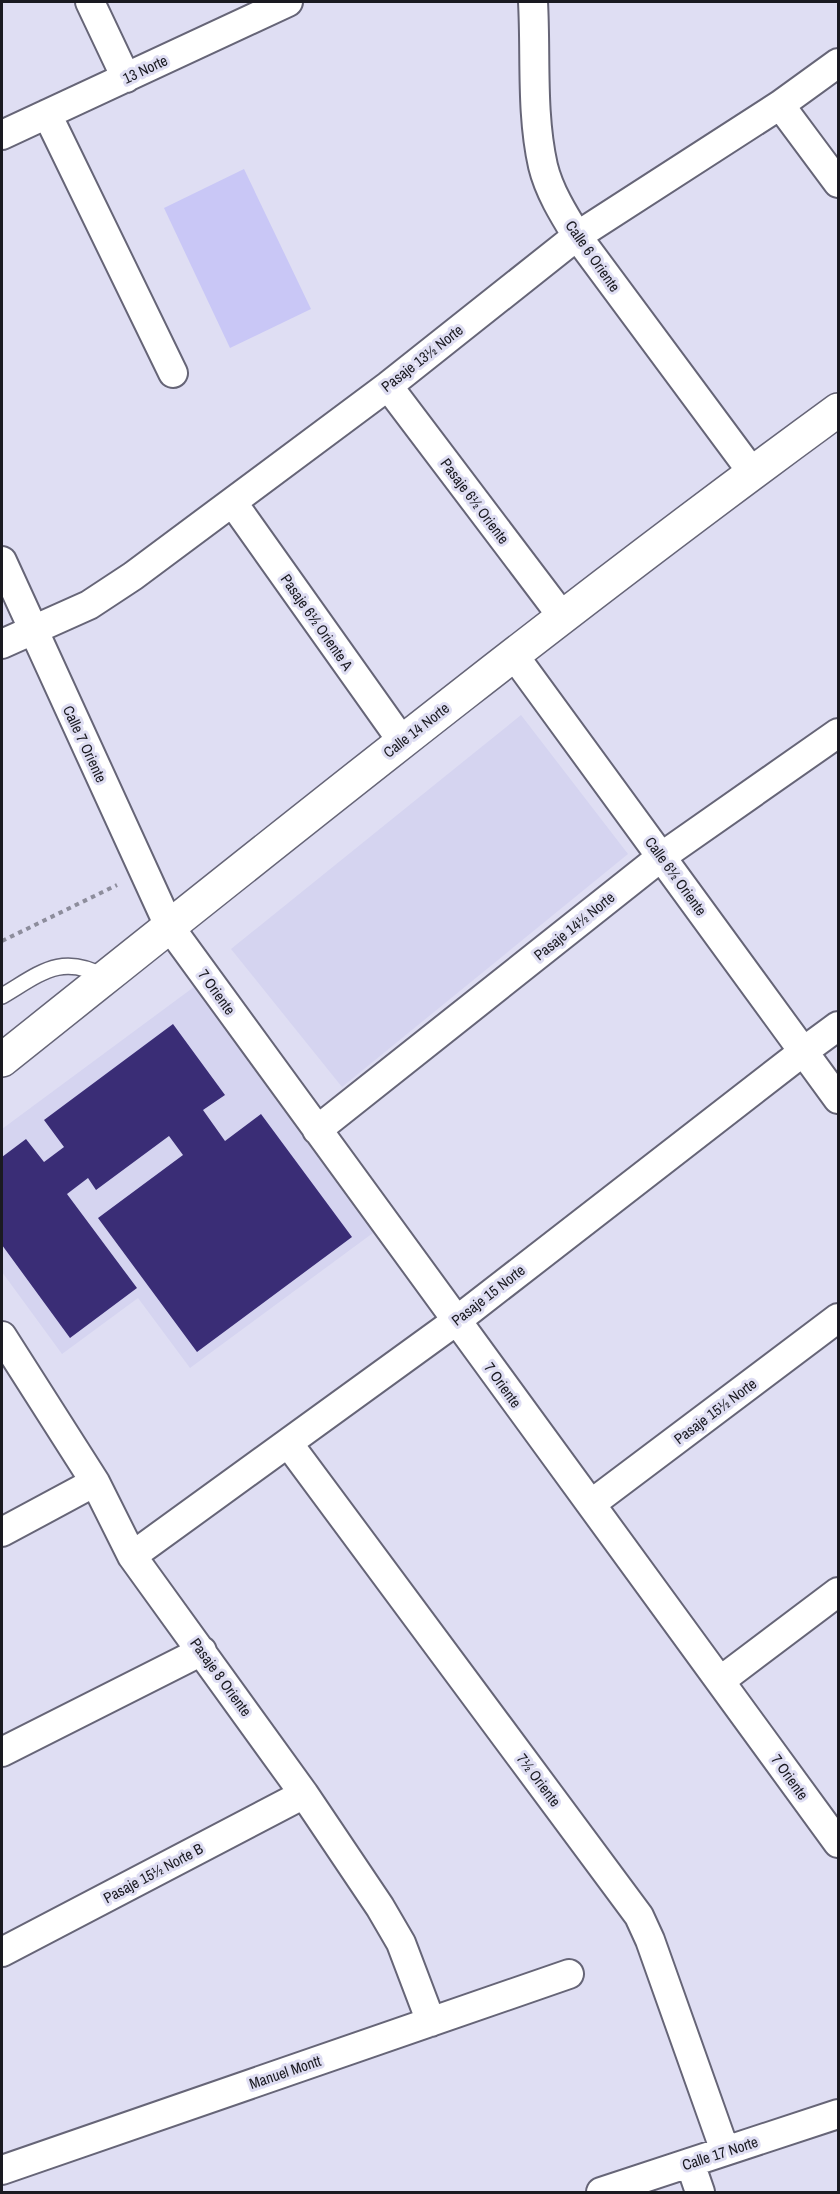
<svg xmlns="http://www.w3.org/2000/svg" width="840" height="2194" viewBox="0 0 840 2194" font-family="'Archivo Narrow',sans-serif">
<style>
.built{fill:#d5d4f0}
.green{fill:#c9c7f6}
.building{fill:#3a2d76}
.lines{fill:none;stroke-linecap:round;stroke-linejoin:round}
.service-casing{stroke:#666577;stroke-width:18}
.minor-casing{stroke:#666577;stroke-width:32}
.tertiary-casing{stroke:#666577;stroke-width:36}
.path{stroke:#8d8d9c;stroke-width:4;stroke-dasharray:4.5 4.5;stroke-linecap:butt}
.service{stroke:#fff;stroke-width:15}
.minor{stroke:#fff;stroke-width:28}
.tertiary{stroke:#fff;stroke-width:33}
.labels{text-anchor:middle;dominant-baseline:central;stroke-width:6;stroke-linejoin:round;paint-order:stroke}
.street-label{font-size:15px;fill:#1a1a21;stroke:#dfdef3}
</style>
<rect width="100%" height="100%" fill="#dfdef3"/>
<path class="built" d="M521 715 628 854 342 1087 231 949Z
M198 984 377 1230 190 1368 138 1298 62 1354 2 1272V1129Z"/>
<path class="green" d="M244 169 311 309 230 348 164 208Z"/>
<path class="building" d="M173 1024 225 1095 203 1110 225 1141 261 1114 352 1237 197 1352 98 1218 183 1155 169 1136 96 1190 88 1178 67 1194 137 1288 70 1338 2 1245V1157L26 1139 44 1162 64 1147 44 1120Z"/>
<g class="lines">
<g class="service-casing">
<path id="service" d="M2 996C41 973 61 953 105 977"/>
</g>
<g class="minor-casing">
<path id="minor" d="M90 2 126 78
M533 2C536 56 531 113 543 166 549 191 564 215 577 236L752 472
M780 105 838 183
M47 114 173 373
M2 135 288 2
M388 386 562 616
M233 503 402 741
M2 561 169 926 838 1843
M2 644 89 605 133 576 388 386 577 236 780 105 838 63
M513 654 838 1099
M317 1130 661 857 838 733
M2 1336 95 1482 132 1556 304 1794 380 1907 401 1943 431 2022
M288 1443 639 1916 650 1940 725 2151
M591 1504 838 1318
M2 1532 95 1482
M132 1556 456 1321 804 1051 838 1026
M720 1681 838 1592
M2 1752 202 1651
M2 1952 304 1794
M690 2163 700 2192
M2 2170 569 1974
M601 2192 838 2114"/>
</g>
<g class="tertiary-casing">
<path id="tertiary" d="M2 1060C278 840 553 618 838 410"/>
</g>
<path class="path" d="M2 941 117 885"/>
<use href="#service" class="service"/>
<use href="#minor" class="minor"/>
<use href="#tertiary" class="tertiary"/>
</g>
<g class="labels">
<g class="street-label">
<text transform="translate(145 69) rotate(-25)">13 Norte</text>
<text transform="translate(593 256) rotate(55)">Calle 6 Oriente</text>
<text transform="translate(422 358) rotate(-38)">Pasaje 13½ Norte</text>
<text transform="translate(475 501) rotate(53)">Pasaje 6½ Oriente</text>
<text transform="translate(317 622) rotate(55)">Pasaje 6½ Oriente A</text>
<text transform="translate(416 730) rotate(-38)">Calle 14 Norte</text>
<text transform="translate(85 744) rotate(65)">Calle 7 Oriente</text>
<text transform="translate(676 876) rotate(54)">Calle 6½ Oriente</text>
<text transform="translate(574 926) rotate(-39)">Pasaje 14½ Norte</text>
<text transform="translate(217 992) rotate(54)">7 Oriente</text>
<text transform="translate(488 1295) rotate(-38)">Pasaje 15 Norte</text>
<text transform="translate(503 1385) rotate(54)">7 Oriente</text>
<text transform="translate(715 1411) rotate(-37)">Pasaje 15½ Norte</text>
<text transform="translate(221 1677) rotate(54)">Pasaje 8 Oriente</text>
<text transform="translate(790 1777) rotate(54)">7 Oriente</text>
<text transform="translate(539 1780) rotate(53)">7½ Oriente</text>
<text transform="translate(153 1873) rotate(-28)">Pasaje 15½ Norte B</text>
<text transform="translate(285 2072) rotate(-19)">Manuel Montt</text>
<text transform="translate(720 2153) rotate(-18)">Calle 17 Norte</text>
</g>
</g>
<rect width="840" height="2194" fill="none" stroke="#1a1a21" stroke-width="6"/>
</svg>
